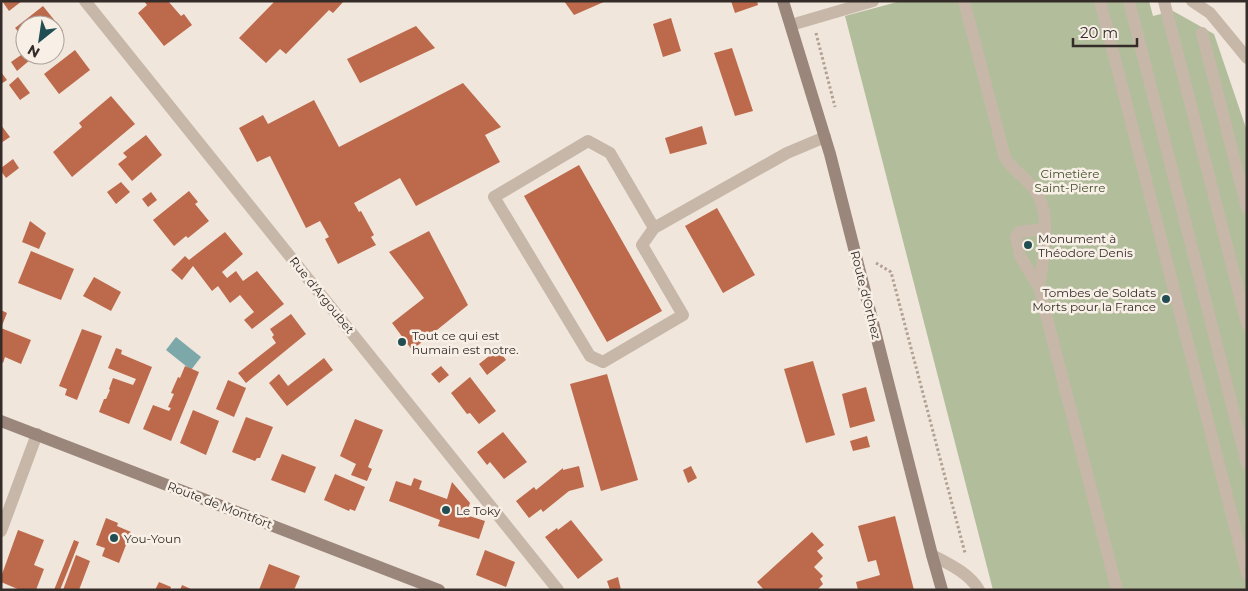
<svg xmlns="http://www.w3.org/2000/svg" width="1248" height="591" viewBox="0 0 1248 591" font-family="Montserrat,sans-serif">
<style>
.green{fill:#b2bd9c}
.water{fill:#7ca8aa}
.building{fill:#bd694c}
.lines{fill:none;stroke-linecap:round;stroke-linejoin:round}
.path{stroke:#b2a192;stroke-width:3;stroke-dasharray:2.5 2.5;stroke-linecap:butt}
.service{stroke:#c7b7a8;stroke-width:12}
.minor{stroke:#c7b7a8;stroke-width:12}
.tertiary{stroke:#c7b7a8;stroke-width:12}
.secondary{stroke:#9a867a;stroke-width:12}
.poi-dot{fill:#204e52;stroke:#f8f0e7;stroke-width:2}
.labels{text-anchor:middle;dominant-baseline:central;stroke-width:5;stroke-linejoin:round;paint-order:stroke}
.park-label{font-size:12px;fill:#43502d;stroke:#f8f0e7}
.poi-label{font-size:12px;fill:#342c28;stroke:#f8f0e7;text-anchor:start}
.street-label{font-size:12px;fill:#342c28;stroke:#f8f0e7}
</style>
<rect width="100%" height="100%" fill="#f0e6db"/>
<path class="green" d="M901 1H1149L1153 16 1173 11 1214 34 1247 131V590H993L845 16Z"/>
<path class="water" d="M176 337 201 357 191 370 166 350Z"/>
<path class="building" d="M2 1H22L9 11Z
M144 1H168L181 16 184 14 192 25 164 46 138 13 147 5Z
M275 1H344L333 13 329 10 286 54 280 49 266 63 239 38Z
M564 1H606L574 15Z
M731 1H757L758 5 735 13Z
M43 6 63 31 55 36V25H25V39L15 28Z
M671 18 681 51 663 57 653 24Z
M416 26 435 48 360 83 347 59Z
M732 48 753 111 735 116 714 53Z
M75 50 90 70 59 94 44 74Z
M24 53 30 60 17 71 11 62Z
M1 72 7 80 1 84Z
M18 77 30 93 20 100 9 85Z
M463 83 501 127 485 135 500 162 416 206 400 178 354 203 359 212 361 211 374 235 371 237 376 245 338 264 325 239 329 237 320 221 306 228 270 156 257 162 239 128 263 115 268 124 314 100 339 147Z
M111 96 135 124 72 177 53 152 82 127 79 123Z
M1 125 10 137 1 143Z
M702 126 707 144 670 154 665 138Z
M146 135 162 155 132 181 118 164 127 157 123 153Z
M13 159 19 168 6 178 1 171V168Z
M579 165 662 311 607 342 524 196Z
M121 182 130 192 116 204 107 192Z
M189 191 198 202 195 204 209 221 188 238 186 236 174 246 153 220Z
M151 192 157 200 148 207 142 199Z
M717 208 755 275 723 293 685 226Z
M30 221 46 233 39 249 22 242Z
M429 231 468 305 412 350 392 323 424 298 389 252Z
M225 232 243 254 222 272 227 278 236 271 243 281 257 271 284 304 252 329 244 320 254 312 240 295 230 303 218 286 212 291 193 266 182 280 171 270 185 256 189 260Z
M31 251 74 269 61 300 18 283Z
M94 277 121 292 111 311 83 296Z
M1 310 7 313 1 328Z
M291 314 306 334 246 383 238 373 276 343 272 337 274 335 270 329Z
M1 328 31 340 21 364 5 357 3 363 1 362Z
M82 329 102 336 77 400 65 395 67 389 59 386Z
M116 348 122 350 121 354 152 367 129 424 99 412 104 399H106L110 390 109 389 113 378 133 385 136 379 108 368Z
M498 349 506 360 487 375 479 364Z
M324 358 333 370 287 406 269 383 279 374 288 386Z
M813 361 835 435 806 443 784 369Z
M185 366 199 372 171 441 143 429 153 405 169 411 171 408 168 407 174 394 171 393 178 377 180 378Z
M441 366 449 375 439 383 431 374Z
M607 374 638 480 601 491 570 384Z
M470 377 496 411 479 424 470 413 467 414 451 393Z
M228 380 246 388 234 417 216 409Z
M866 387 875 421 850 428 842 394Z
M193 410 219 421 206 455 180 443Z
M246 417 273 427 260 458H257L255 461 232 452Z
M355 419 383 430 368 467 372 469 367 481 351 475 356 464 340 456Z
M503 432 527 462 504 479 490 462 487 465 477 452Z
M867 436 870 447 853 451 850 441Z
M282 454 316 467 305 493 271 480Z
M579 466 584 487 569 491 543 512 541 509 529 518 516 501 534 487 536 490 563 468V470Z
M691 466 697 478 688 483 683 470Z
M335 474 365 487 355 511 350 509 349 511 324 500Z
M414 478 422 481 419 489 447 499 452 482 470 503 466 515 485 521 479 539 438 526 440 520 389 501 396 481 411 486Z
M895 516 914 590H858L856 582 880 575 876 560 868 562 858 526Z
M106 518 118 523 117 526 131 532 119 563 102 556 105 548 96 545Z
M571 520 603 560 578 579 545 537 557 528 558 530Z
M18 530 44 540 34 565 44 569 36 590H20L1 582V577Z
M812 532 824 545 817 551 823 558 814 567 823 576 820 579 823 584 818 589 819 590H764L757 582Z
M74 540 79 542 70 565 60 590H54Z
M485 550 515 562 506 587 476 575Z
M76 555 90 561 79 590H63Z
M269 564 300 576 294 590H259Z
M618 577 621 590H610L607 581Z
M159 582 171 587 170 590H155Z
M182 585 193 590H180Z"/>
<g class="lines">
<path class="path" d="M816 33 835 107
M876 263 891 272 965 553"/>
<path class="service" d="M964 1 1005 158C1014 171 1025 177 1034 189 1053 212 1043 259 1039 287L1117 590
M1100 1 1247 574
M1129 1 1247 464
M1164 1 1247 324
M1202 33 1247 208
M654 228 642 245 683 315 603 362 590 356 494 197 588 141 610 153 654 228 787 153 825 137
M1039 287 1020 256 1016 237 1019 232 1044 229
M932 555C949 564 969 573 979 590"/>
<path class="minor" d="M1192 1 1210 13 1247 58
M791 25 873 1
M1 531 37 434"/>
<path class="tertiary" d="M85 1 558 590"/>
<path class="secondary" d="M783 1 830 154 932 555 942 590
M1 421 439 590"/>
</g>
<g class="poi-dot">
<circle cx="1028" cy="245" r="5"/>
<circle cx="1166" cy="299" r="5"/>
<circle cx="402" cy="342" r="5"/>
<circle cx="446" cy="510" r="5"/>
<circle cx="114" cy="538" r="5"/>
</g>
<g class="labels">
<g class="park-label">
<text x="1070" y="173">Cimetière<tspan x="1070" dy="14">Saint-Pierre</tspan></text>
</g>
<g class="poi-label">
<text x="1038" y="238">Monument à<tspan x="1038" dy="14">Théodore Denis</tspan></text>
<text x="1156" y="292" text-anchor="end">Tombes de Soldats<tspan x="1156" dy="14">Morts pour la France</tspan></text>
<text x="412" y="335">Tout ce qui est<tspan x="412" dy="14">humain est notre.</tspan></text>
<text x="456" y="510">Le Toky</text>
<text x="124" y="538">You-Youn</text>
</g>
<g class="street-label">
<text transform="translate(322 295) rotate(51)">Rue d'Argoubet</text>
<text transform="translate(866 295) rotate(76)">Route d'Orthez</text>
<text transform="translate(220 505) rotate(21)">Route de Montfort</text>
</g>
</g>
<rect width="1248" height="591" fill="none" stroke="#342c28" stroke-width="5"/>
<g transform="translate(40 40) rotate(210)"><circle r="24" fill="#f8f0e7" stroke="#aaa29b"/>
<path d="M0-4L9 19L0 12L-9 19Z" fill="#204e52"/>
<text y="-8" font-size="14" font-weight="bold" text-anchor="middle" fill="#342c28">N</text>
</g>
<path d="M1073 38v8h64v-8" fill="none" stroke="#342c28" stroke-width="2.5"/>
<text x="1080" y="38" font-size="15" fill="#342c28" stroke="#f8f0e7" stroke-width="4" paint-order="stroke">20 m</text>
</svg>
